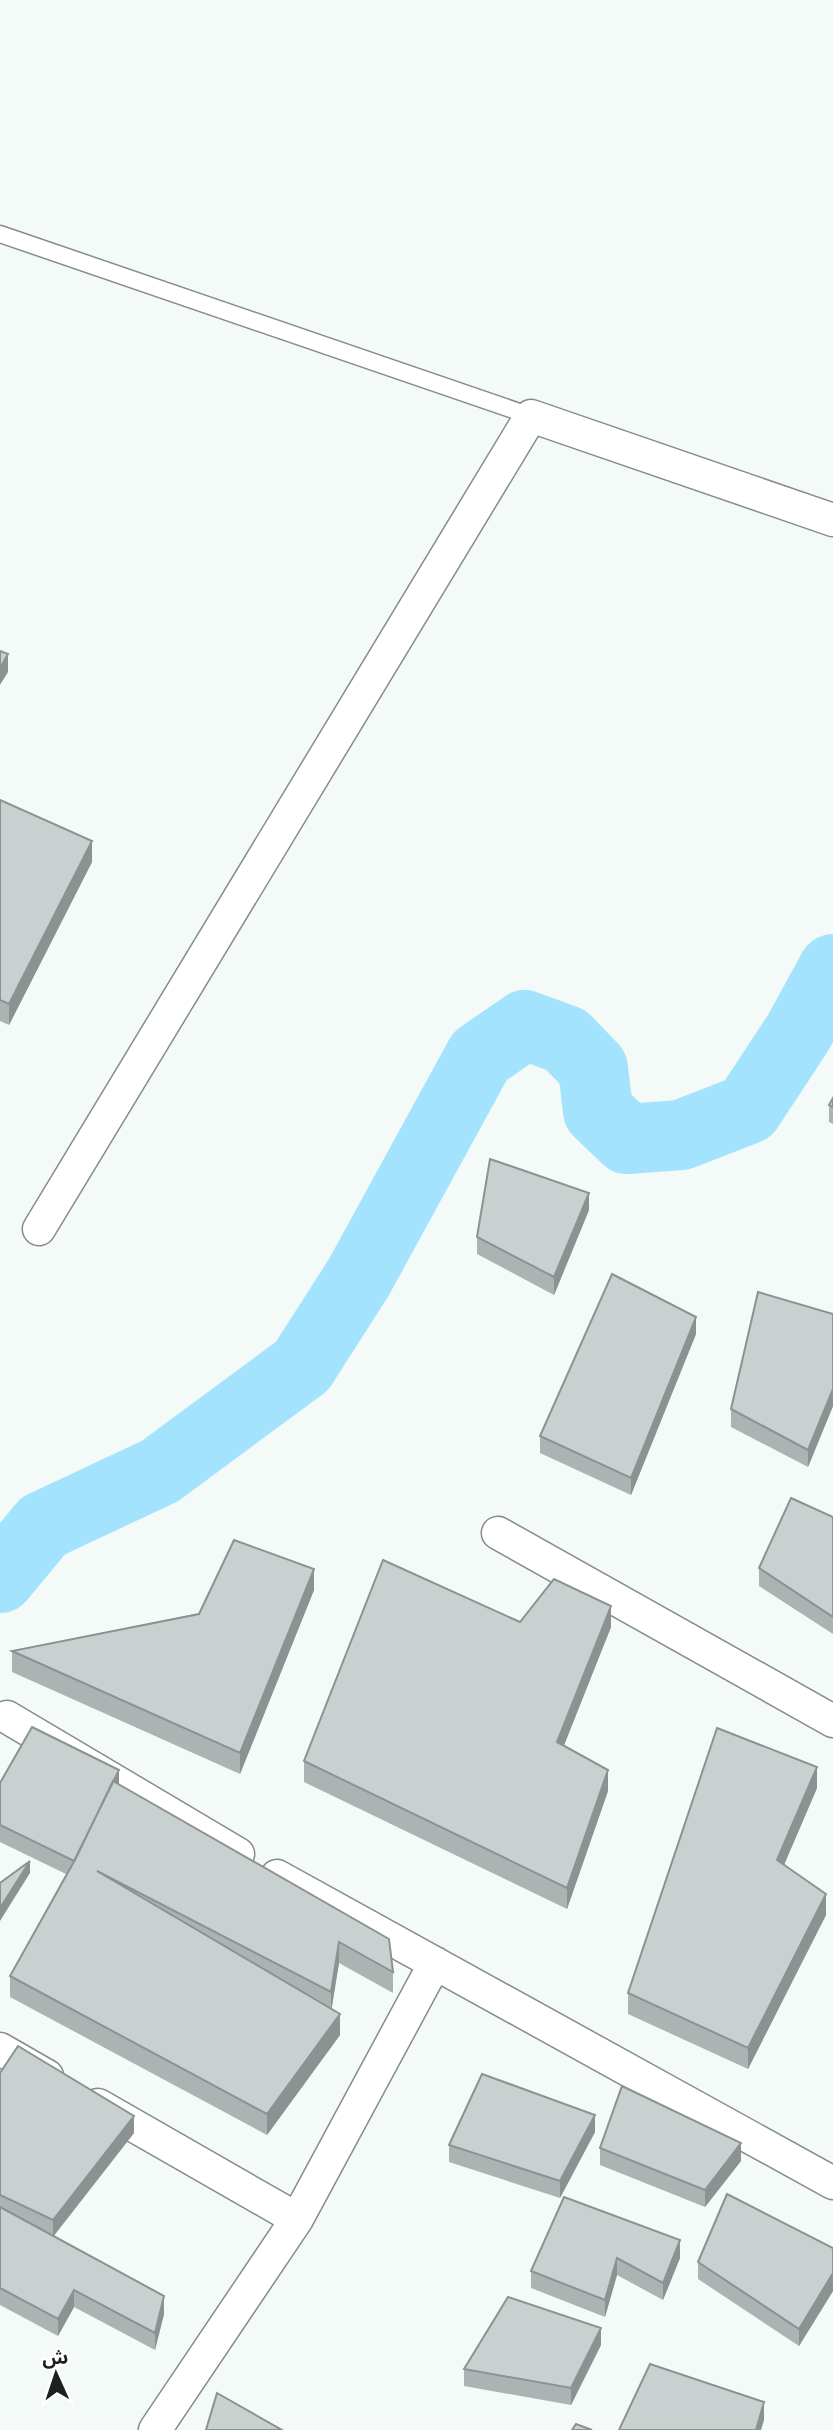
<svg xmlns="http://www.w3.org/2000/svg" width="833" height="2430" viewBox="0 0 833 2430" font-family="'Asap Condensed','Noto Sans Arabic',sans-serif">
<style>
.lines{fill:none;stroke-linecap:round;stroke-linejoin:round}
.river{stroke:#a4e3fe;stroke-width:70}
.lane-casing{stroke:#868c89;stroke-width:19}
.street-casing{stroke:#868c89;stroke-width:35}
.lane{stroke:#fff;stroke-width:16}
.street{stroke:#fff;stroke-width:32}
.wall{fill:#acb3b3}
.shaded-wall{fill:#8c9292}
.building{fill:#c8d0d0;stroke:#8c9292;stroke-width:2}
</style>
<rect width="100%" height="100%" fill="#f3faf7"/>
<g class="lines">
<path class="river" d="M0 1578 43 1526 160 1471 302 1366 359 1277 480 1056 525 1025 566 1040 593 1068 598 1111 627 1139 681 1135 748 1109 798 1033 833 969"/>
<g class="lane-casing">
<path id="lane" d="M0 234 531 416"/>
</g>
<g class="street-casing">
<path id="street" d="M39 1229 531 416 833 520
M498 1533 833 1721
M7 1717 238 1854
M277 1876 833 2183
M0 2049 47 2076
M98 2105 297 2219
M155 2430 297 2219 435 1963"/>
</g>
<use href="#lane" class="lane"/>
<use href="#street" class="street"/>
</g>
<path class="wall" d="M0 800 92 862 9 1025 0 1021Z
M833 1098V1124L829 1122V1105Z
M589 1210 554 1295 477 1254V1237Z
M833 1314V1406L808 1467 731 1427V1409Z
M696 1334 631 1495 540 1453V1436Z
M833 1517V1634L759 1586V1568Z
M314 1590 240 1774 12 1672V1651Z
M520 1622 611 1627 564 1745 608 1791 567 1909 304 1782V1761Z
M0 1783 119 1785 393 1972V1993L339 1963 331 2009 340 2035 267 2135 10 1997V1976L66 1874 0 1842Z
M817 1788 784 1865 826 1915 748 2069 628 2014V1993Z
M0 2073 134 2133 53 2236 164 2314 155 2350 74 2307 58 2336 0 2305Z
M595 2132 560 2198 449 2162V2145Z
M600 2148 741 2161 705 2207 600 2165Z
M564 2197 680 2258 663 2300 617 2275 605 2317 531 2288V2271Z
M833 2248V2291L799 2346 698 2279V2262Z
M601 2345 571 2405 464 2386V2369Z"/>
<path class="shaded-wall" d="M8 654V672L0 685V668Z
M92 841V862L9 1025V1004Z
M589 1193V1210L554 1295V1277Z
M696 1317V1334L631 1495V1478Z
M833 1389V1406L808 1467V1450Z
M314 1569V1590L240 1774V1753Z
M611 1606V1627L557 1763V1742Z
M817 1767V1788L777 1881V1860Z
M119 1770V1787L76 1862Z
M608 1770V1791L567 1909V1888Z
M30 1861V1873L0 1921V1908Z
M826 1894V1915L748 2069V2048Z
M339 1942V1963L331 2013V1992Z
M340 2014V2035L267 2135V2114Z
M595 2115V2132L560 2198V2181Z
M134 2116V2133L53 2237V2220Z
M741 2143V2161L705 2207V2190Z
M680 2240V2258L663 2300V2283Z
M617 2258V2275L605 2317V2300Z
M833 2273V2291L799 2346V2329Z
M74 2290V2307L58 2336V2319Z
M164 2296V2314L155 2350V2333Z
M601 2328V2345L571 2405V2388Z
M764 2402V2420L761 2430H756Z"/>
<path class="building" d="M0 651 8 654 0 668Z
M0 800 92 841 9 1004 0 1000Z
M833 1098V1107L829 1105Z
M490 1159 589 1193 554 1277 477 1237Z
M612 1274 696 1317 631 1478 540 1436Z
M758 1292 833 1314V1389L808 1450 731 1409Z
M791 1498 833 1517V1617L759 1568Z
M234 1540 314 1569 240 1753 12 1651 199 1614Z
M383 1560 520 1622 554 1579 611 1606 557 1742 608 1770 567 1888 304 1761Z
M32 1727 119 1770 74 1861 0 1825V1783Z
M717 1728 817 1767 777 1860 826 1894 748 2048 628 1993Z
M113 1781 389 1939 393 1972 339 1942 331 1992 97 1871 340 2014 267 2114 10 1976 76 1858Z
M30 1861 0 1908V1883Z
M18 2046 134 2116 53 2220 0 2195V2073Z
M482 2074 595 2115 560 2181 449 2145Z
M622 2086 741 2143 705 2190 600 2148Z
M727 2194 833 2248V2273L799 2329 698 2262Z
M564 2197 680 2240 663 2283 617 2258 605 2300 531 2271Z
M0 2207 164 2296 155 2333 74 2290 58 2319 0 2288Z
M508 2297 601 2328 571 2388 464 2369Z
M650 2364 764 2402 756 2430H619Z
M217 2393 282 2430H206Z
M576 2424 592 2430H572Z"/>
<g transform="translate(56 2374) rotate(357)" stroke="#ffffff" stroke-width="5" paint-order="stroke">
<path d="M0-5L12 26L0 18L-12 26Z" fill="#1e201f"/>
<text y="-10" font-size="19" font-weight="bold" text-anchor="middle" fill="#1e201f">ش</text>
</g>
</svg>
